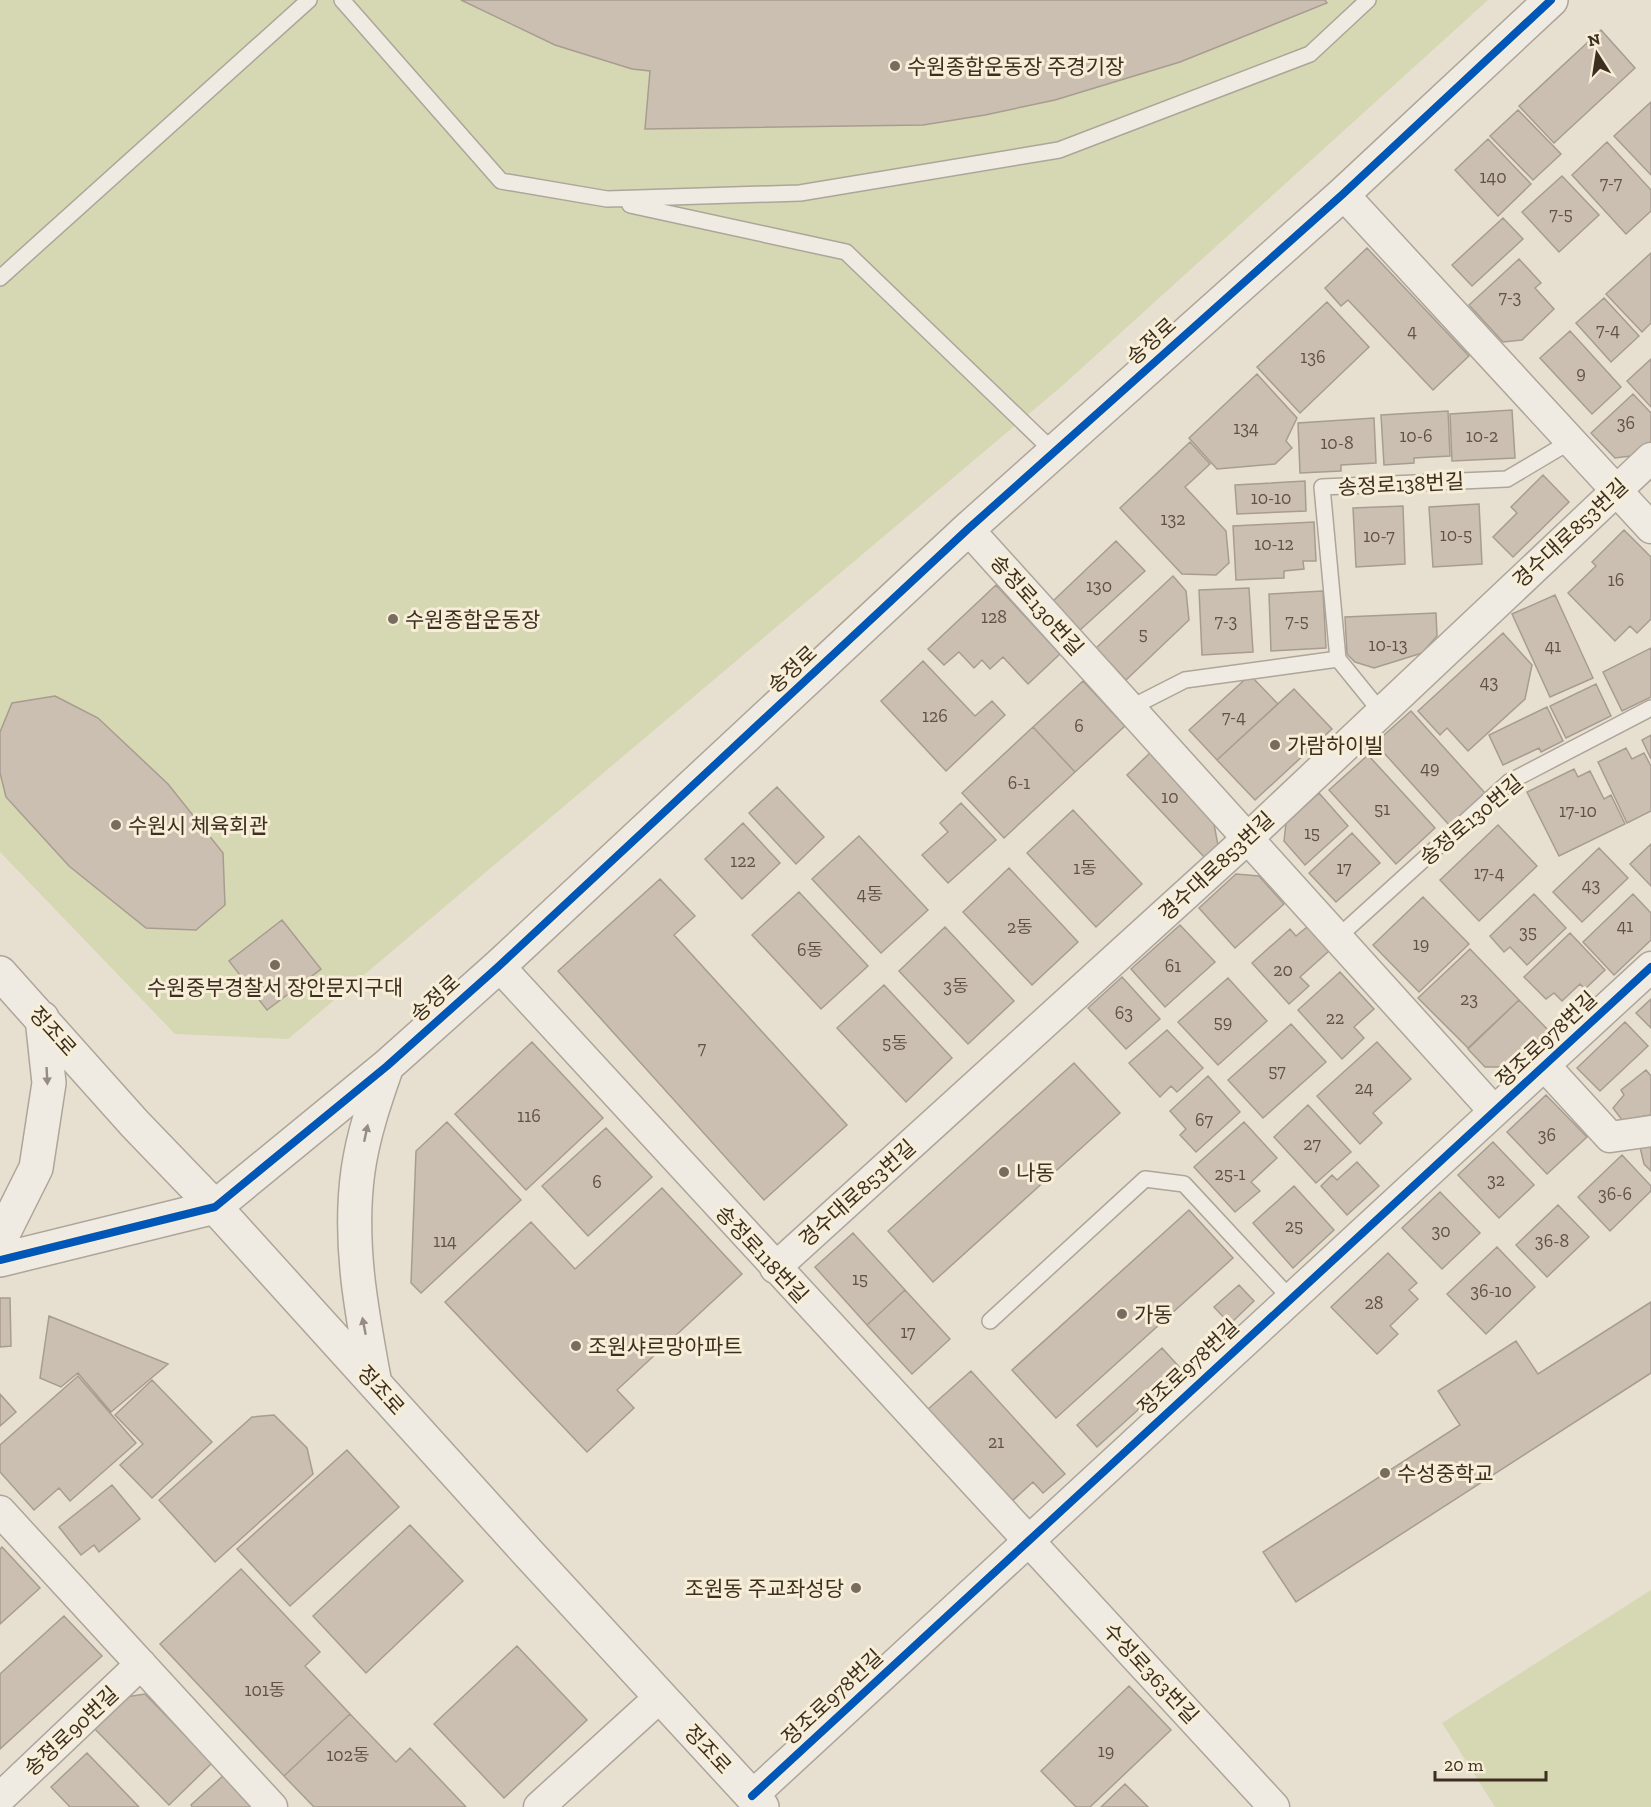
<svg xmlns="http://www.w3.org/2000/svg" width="1651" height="1807" viewBox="0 0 1651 1807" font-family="'Zilla Slab','Noto Sans KR',serif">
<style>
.garden{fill:#d6d7b3}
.building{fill:#cbbfb2;stroke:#a89c90;stroke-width:1.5}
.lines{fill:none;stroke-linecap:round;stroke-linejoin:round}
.service-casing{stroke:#ada599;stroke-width:18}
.minor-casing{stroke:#ada599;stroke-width:33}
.tertiary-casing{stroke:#ada599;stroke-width:36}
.service{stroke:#efebe3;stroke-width:15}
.minor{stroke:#efebe3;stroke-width:30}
.tertiary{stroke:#efebe3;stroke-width:33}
.cycleway-casing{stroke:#f7eed8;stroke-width:11}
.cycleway{stroke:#0057b8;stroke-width:8}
.oneway{fill:#968c82}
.poi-dot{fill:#786c5e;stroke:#f7eed8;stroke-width:2}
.labels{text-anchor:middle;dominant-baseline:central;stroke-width:6;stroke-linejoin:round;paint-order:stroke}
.number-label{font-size:18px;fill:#605244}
.poi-label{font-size:21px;fill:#3d2e20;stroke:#f7eed8;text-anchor:start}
.street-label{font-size:21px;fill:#3d2e20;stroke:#f7eed8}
</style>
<rect width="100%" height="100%" fill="#e7e0d1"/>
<path class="garden" d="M0 0H1488L1062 386 288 1039 175 1034 0 852Z
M1651 1590V1807H1495L1442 1723Z"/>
<path class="building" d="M461 0H1325L1327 3 1180 62 1055 100 985 115 923 125 645 129 650 71 632 69 555 45Z
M1601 30 1635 68 1554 143 1519 106Z
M1651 102V175L1614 136Z
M1518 110 1561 154 1533 180 1490 136Z
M1488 139 1531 184 1498 216 1455 170Z
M1607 142 1651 190V211L1626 234 1572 175Z
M1562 176 1599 215 1559 252 1522 212Z
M1503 218 1523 239 1472 286 1452 265Z
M1367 248 1469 356 1433 390 1348 300 1341 306 1325 288Z
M1651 253V323L1642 332 1606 294Z
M1519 259 1541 283 1535 288 1554 309 1522 340 1503 342 1469 305Z
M1604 298 1639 336 1611 362 1576 323Z
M1327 302 1369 347 1300 413 1257 367Z
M1570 331 1621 387 1592 414 1540 358Z
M1651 359V407L1627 381Z
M1257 374 1297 418 1286 441 1292 448 1275 464 1217 469 1189 438Z
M1633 394 1651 413V444L1639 455 1615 458 1591 433Z
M1512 410 1515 458 1452 461 1450 414Z
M1448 411 1450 456 1414 458V463L1384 465 1381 415Z
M1374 418 1376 463 1341 465V471L1300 473 1298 423Z
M1190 442 1210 464 1185 487 1226 531 1229 563 1216 575 1182 574 1120 508Z
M1543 475 1569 502 1513 557 1493 537 1517 513 1511 507Z
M1305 481 1306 511 1237 514 1235 485Z
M1479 504 1482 564 1433 567 1429 507Z
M1403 506 1405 564 1356 567 1353 508Z
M1314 522 1316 561H1303L1304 569 1284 571V578L1236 580 1233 526Z
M1624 530 1651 557V619L1637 633 1630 626 1615 641 1568 593 1596 566 1592 562Z
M1116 541 1145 571 1080 630 1053 601Z
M1173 576 1186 591 1189 620 1126 680 1096 648Z
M996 585 1060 654 1028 684 1003 657 990 669 982 660 974 668 959 652 944 665 928 649Z
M1249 588 1253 652 1202 655 1199 590Z
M1323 591 1326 648 1271 651 1269 594Z
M1555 595 1593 678 1550 697 1512 614Z
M1436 613 1437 636 1422 653 1374 668 1355 662 1347 654 1345 617Z
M1503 633 1532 665 1525 699 1468 751 1447 728 1440 735 1418 711Z
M1651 648V697L1622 711 1603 672Z
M923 661 975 716 992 701 1005 715 946 771 881 701Z
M1250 675 1278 704 1217 760 1189 730Z
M1083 681 1125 726 1075 772 1033 727Z
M1596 684 1611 716 1566 738 1550 706Z
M1294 689 1332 729 1255 800 1217 760Z
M55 696 98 718 168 784 223 853 225 905 196 930 146 928 69 866 6 797 0 773V732L12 703Z
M1547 707 1563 741 1541 752 1539 748 1503 765 1489 735Z
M1411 711 1485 793 1450 826 1375 743Z
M1033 727 1075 772 1004 838 962 793Z
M1651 735V759L1642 740Z
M1626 748 1632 759 1644 753 1651 766V811L1627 823 1598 762Z
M1151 752 1213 819 1218 845 1205 858 1127 775Z
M1368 755 1435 828 1396 864 1329 790Z
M1574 769 1578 777 1590 771 1604 799 1611 795 1625 824 1559 856 1527 792Z
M777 787 824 837 796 864 749 813Z
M1319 793 1348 826 1305 865 1284 841 1286 823Z
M961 803 996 840 948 883 922 855 948 832 940 823Z
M1073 810 1142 884 1096 927 1027 853Z
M743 823 780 863 742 899 705 859Z
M1498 825 1537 866 1479 921 1440 880Z
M1352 833 1380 863 1336 902 1309 873Z
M859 836 928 910 881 953 812 879Z
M1651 844V886L1630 864Z
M1599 848 1628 878 1582 922 1553 892Z
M1009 868 1078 942 1032 985 963 912Z
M1236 874 1259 876 1284 904 1235 948 1199 908Z
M660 879 695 916 674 935 847 1125 764 1200 558 971Z
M799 892 868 966 821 1009 752 935Z
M1534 894 1566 928 1527 965 1510 947 1504 952 1490 936Z
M1633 894 1651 913V940L1614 975 1583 942Z
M1423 897 1469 944 1419 992 1373 945Z
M282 920 321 969 267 1010 229 961Z
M1180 925 1215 962 1165 1007 1131 969Z
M945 927 1014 1001 968 1044 899 971Z
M1307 927 1329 951 1300 977 1309 986 1289 1004 1252 963 1290 929 1296 936Z
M1570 933 1605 970 1585 989 1580 984 1562 1001 1554 993 1546 999 1524 977Z
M1470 949 1519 1000 1468 1048 1418 998Z
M1340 972 1374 1009 1354 1027 1364 1038 1342 1059 1298 1010Z
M1122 977 1160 1019 1126 1049 1088 1008Z
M1228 978 1267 1021 1218 1065 1178 1022Z
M884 985 952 1058 906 1102 837 1028Z
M1651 999V1028L1636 1013Z
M1519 1000 1548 1030 1509 1067H1485L1468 1049Z
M1625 1022 1648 1046 1600 1091 1577 1068Z
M1291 1024 1326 1062 1263 1118 1228 1080Z
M1167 1030 1203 1068 1177 1092 1171 1086 1160 1097 1129 1063Z
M532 1042 603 1118 526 1190 455 1114Z
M1377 1042 1411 1079 1373 1113 1382 1123 1360 1144 1317 1096Z
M1074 1063 1120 1113 933 1282 888 1231Z
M1646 1070 1651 1076V1115L1622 1120 1613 1108 1624 1095 1621 1090Z
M1208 1076 1240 1112 1196 1152 1180 1135 1186 1129 1170 1111Z
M1546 1095 1587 1137 1547 1174 1507 1132Z
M1308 1105 1351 1152 1316 1183 1274 1137Z
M447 1122 521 1200 421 1293 411 1283 416 1151Z
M1244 1122 1277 1158 1251 1182 1260 1191 1235 1212 1194 1167Z
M606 1128 652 1177 588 1236 542 1186Z
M1493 1142 1534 1185 1499 1218 1458 1175Z
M1651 1145V1171L1644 1164 1640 1147Z
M1622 1155 1651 1186V1191L1610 1231 1578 1197Z
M1357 1162 1379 1186 1347 1215 1321 1186 1332 1175 1337 1180Z
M1294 1186 1334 1230 1293 1268 1253 1223Z
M662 1188 742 1274 617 1390 634 1408 587 1452 445 1302 531 1222 575 1269Z
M1440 1192 1480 1233 1442 1269 1402 1228Z
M1558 1205 1589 1237 1547 1277 1516 1245Z
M1189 1210 1233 1258 1056 1418 1012 1370Z
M853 1233 905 1290 867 1325 815 1267Z
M1497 1247 1535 1287 1486 1334 1447 1294Z
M1388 1253 1417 1283 1409 1290 1418 1299 1390 1326 1398 1334 1377 1354 1331 1307Z
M1239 1285 1254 1301 1230 1324 1214 1307Z
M905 1290 950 1339 912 1374 867 1325Z
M0 1298H10L11 1346 0 1347Z
M1651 1302V1373L1296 1602 1263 1552 1460 1425 1438 1391 1516 1341 1538 1374Z
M49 1316 168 1364 111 1412 78 1373 61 1387 40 1378Z
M1162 1348 1182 1370 1097 1447 1077 1425Z
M971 1371 1065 1474 1043 1493 1033 1482 1011 1502 927 1410Z
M78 1376 136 1443 70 1501 59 1488 34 1510 0 1472V1445Z
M152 1380 212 1442 152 1498 120 1465 143 1444 115 1415Z
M0 1394 16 1412 0 1426Z
M274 1415 307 1448 313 1474 215 1562 159 1500 252 1417Z
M347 1450 399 1507 290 1606 237 1549Z
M112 1485 140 1519 99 1552 94 1545 81 1555 59 1527Z
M410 1525 463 1581 366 1673 313 1616Z
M2 1547 40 1588 0 1624V1549Z
M241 1569 320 1652 305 1666 350 1714 284 1776 160 1644Z
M64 1616 102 1656 0 1749V1674Z
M517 1646 587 1720 504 1798 434 1724Z
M1129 1686 1171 1730 1090 1807H1076L1041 1771Z
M145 1694 212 1763 169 1805 91 1725 119 1698Z
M350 1714 396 1762 410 1748 466 1807H314L284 1776Z
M87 1753 139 1807H70L51 1787Z
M224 1775 254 1807H192L191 1805Z
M1125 1784 1148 1807H1101Z"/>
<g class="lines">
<g class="service-casing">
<path id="service" d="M342 0 501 181 607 199 800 193 1059 150 1310 54 1368 0
M630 205 846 252 1054 452
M0 278 309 0
M1338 659 1322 487 1507 479 1571 441
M1130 708 1185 680 1338 659 1381 712
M1338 937 1509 782 1651 708
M990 1321 1145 1179 1184 1184 1290 1298"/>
</g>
<g class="minor-casing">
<path id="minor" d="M1343 194 1651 528
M968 529 1494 1111
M499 966 1274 1807
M1544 1065 1610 1137 1651 1131
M775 1268 1248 838 1651 458
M0 1511 272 1807
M752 1796 1651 967
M0 1798 141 1664
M539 1807 660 1697"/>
</g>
<g class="tertiary-casing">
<path id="tertiary" d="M0 973 135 1124 215 1207 529 1554 762 1807
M0 1240 36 1168 49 1083 42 1018
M0 1260 215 1207 387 1066 499 966 968 529 1343 194 1551 0
M375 1384C362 1314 348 1243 358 1171 363 1135 375 1100 387 1066"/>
</g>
<use href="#service" class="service"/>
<use href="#minor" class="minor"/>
<use href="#tertiary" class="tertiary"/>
<g class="cycleway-casing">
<path id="cycleway" d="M0 1260 215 1207 387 1066 499 966 968 529 1343 194 1551 0
M752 1796 1651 967"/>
</g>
<use href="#cycleway" class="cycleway"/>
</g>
<defs><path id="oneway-solid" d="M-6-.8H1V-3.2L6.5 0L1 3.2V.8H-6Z" transform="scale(1.5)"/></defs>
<g class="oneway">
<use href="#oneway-solid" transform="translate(47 1076) rotate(87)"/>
<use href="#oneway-solid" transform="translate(366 1133) rotate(-78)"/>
<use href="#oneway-solid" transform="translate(364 1326) rotate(-101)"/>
</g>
<g class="poi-dot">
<circle cx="895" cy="66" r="6"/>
<circle cx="393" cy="619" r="6"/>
<circle cx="1275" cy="745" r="6"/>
<circle cx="116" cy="825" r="6"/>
<circle cx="275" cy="965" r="6"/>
<circle cx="1004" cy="1172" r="6"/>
<circle cx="1122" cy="1314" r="6"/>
<circle cx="576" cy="1346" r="6"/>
<circle cx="1385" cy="1473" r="6"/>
<circle cx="856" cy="1588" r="6"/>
</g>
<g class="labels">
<g class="number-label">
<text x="1493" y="177">140</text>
<text x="1611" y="183">7-7</text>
<text x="1561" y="214">7-5</text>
<text x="1510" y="297">7-3</text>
<text x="1608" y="330">7-4</text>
<text x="1412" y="331">4</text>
<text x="1313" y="357">136</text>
<text x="1581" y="373">9</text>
<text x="1626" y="423">36</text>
<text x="1246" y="428">134</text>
<text x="1416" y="436">10-6</text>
<text x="1482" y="436">10-2</text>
<text x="1337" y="443">10-8</text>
<text x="1271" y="498">10-10</text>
<text x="1173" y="519">132</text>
<text x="1456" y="535">10-5</text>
<text x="1379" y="536">10-7</text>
<text x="1274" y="544">10-12</text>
<text x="1616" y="580">16</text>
<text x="1099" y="586">130</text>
<text x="994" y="617">128</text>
<text x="1226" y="621">7-3</text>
<text x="1297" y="621">7-5</text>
<text x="1143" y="634">5</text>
<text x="1388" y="645">10-13</text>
<text x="1553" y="646">41</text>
<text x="1489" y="682">43</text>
<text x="935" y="716">126</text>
<text x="1234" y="717">7-4</text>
<text x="1079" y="726">6</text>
<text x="1430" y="768">49</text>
<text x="1019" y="783">6-1</text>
<text x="1170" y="797">10</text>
<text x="1382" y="809">51</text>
<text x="1578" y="811">17-10</text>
<text x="1312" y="833">15</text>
<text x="743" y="861">122</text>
<text x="1085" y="868">1동</text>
<text x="1344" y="868">17</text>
<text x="1489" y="873">17-4</text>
<text x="1591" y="885">43</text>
<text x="870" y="894">4동</text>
<text x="1625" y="926">41</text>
<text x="1020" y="927">2동</text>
<text x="1528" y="932">35</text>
<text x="1421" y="944">19</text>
<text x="810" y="950">6동</text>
<text x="1173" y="966">61</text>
<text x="1283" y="970">20</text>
<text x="956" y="986">3동</text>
<text x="1469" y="999">23</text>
<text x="1124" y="1013">63</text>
<text x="1335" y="1018">22</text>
<text x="1223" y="1022">59</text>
<text x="895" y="1043">5동</text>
<text x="702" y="1048">7</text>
<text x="1277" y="1071">57</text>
<text x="1364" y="1088">24</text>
<text x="529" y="1116">116</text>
<text x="1204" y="1120">67</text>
<text x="1547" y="1135">36</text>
<text x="1312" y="1144">27</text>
<text x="1230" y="1174">25-1</text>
<text x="1496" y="1180">32</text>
<text x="597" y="1182">6</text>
<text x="1615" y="1194">36-6</text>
<text x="1294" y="1226">25</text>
<text x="1441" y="1231">30</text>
<text x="445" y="1241">114</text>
<text x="1552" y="1241">36-8</text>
<text x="860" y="1279">15</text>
<text x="1491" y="1291">36-10</text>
<text x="1374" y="1303">28</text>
<text x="908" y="1332">17</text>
<text x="996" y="1442">21</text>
<text x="265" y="1690">101동</text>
<text x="1106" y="1751">19</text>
<text x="348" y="1755">102동</text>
</g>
<g class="poi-label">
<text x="907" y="66">수원종합운동장 주경기장</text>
<text x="405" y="619">수원종합운동장</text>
<text x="1287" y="745">가람하이빌</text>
<text x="128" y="825">수원시 체육회관</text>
<text x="275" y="987" text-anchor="middle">수원중부경찰서 장안문지구대</text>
<text x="1016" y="1172">나동</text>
<text x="1134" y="1314">가동</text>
<text x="588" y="1346">조원샤르망아파트</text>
<text x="1397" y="1473">수성중학교</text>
<text x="844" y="1588" text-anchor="end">조원동 주교좌성당</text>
</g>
<g class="street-label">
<text transform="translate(1151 341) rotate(-42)">송정로</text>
<text transform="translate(1401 484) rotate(-3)">송정로138번길</text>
<text transform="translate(1570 533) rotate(-43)">경수대로853번길</text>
<text transform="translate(1037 605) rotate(48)">송정로130번길</text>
<text transform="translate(792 669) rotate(-43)">송정로</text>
<text transform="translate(1471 820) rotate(-40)">송정로130번길</text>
<text transform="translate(1216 866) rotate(-43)">경수대로853번길</text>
<text transform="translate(435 998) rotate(-42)">송정로</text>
<text transform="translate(53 1031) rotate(48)">정조로</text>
<text transform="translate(1546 1039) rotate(-43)">정조로978번길</text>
<text transform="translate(857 1193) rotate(-42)">경수대로853번길</text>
<text transform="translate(762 1254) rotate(47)">송정로118번길</text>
<text transform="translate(1188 1367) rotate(-43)">정조로978번길</text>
<text transform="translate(381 1390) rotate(48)">정조로</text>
<text transform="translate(1151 1673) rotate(47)">수성로363번길</text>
<text transform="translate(832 1697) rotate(-43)">정조로978번길</text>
<text transform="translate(71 1731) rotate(-43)">송정로90번길</text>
<text transform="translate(708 1749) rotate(47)">정조로</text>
</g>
</g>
<g transform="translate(1597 54) rotate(348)" stroke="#f7eed8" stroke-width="4.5" paint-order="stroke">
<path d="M0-4.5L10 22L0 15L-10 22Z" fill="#3d2e20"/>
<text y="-9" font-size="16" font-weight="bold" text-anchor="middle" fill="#3d2e20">N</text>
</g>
<path d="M1435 1771v9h111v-9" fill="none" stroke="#3d2e20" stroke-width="3"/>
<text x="1444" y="1771" font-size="18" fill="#3d2e20" stroke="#f7eed8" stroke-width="4.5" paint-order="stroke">20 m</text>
</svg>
